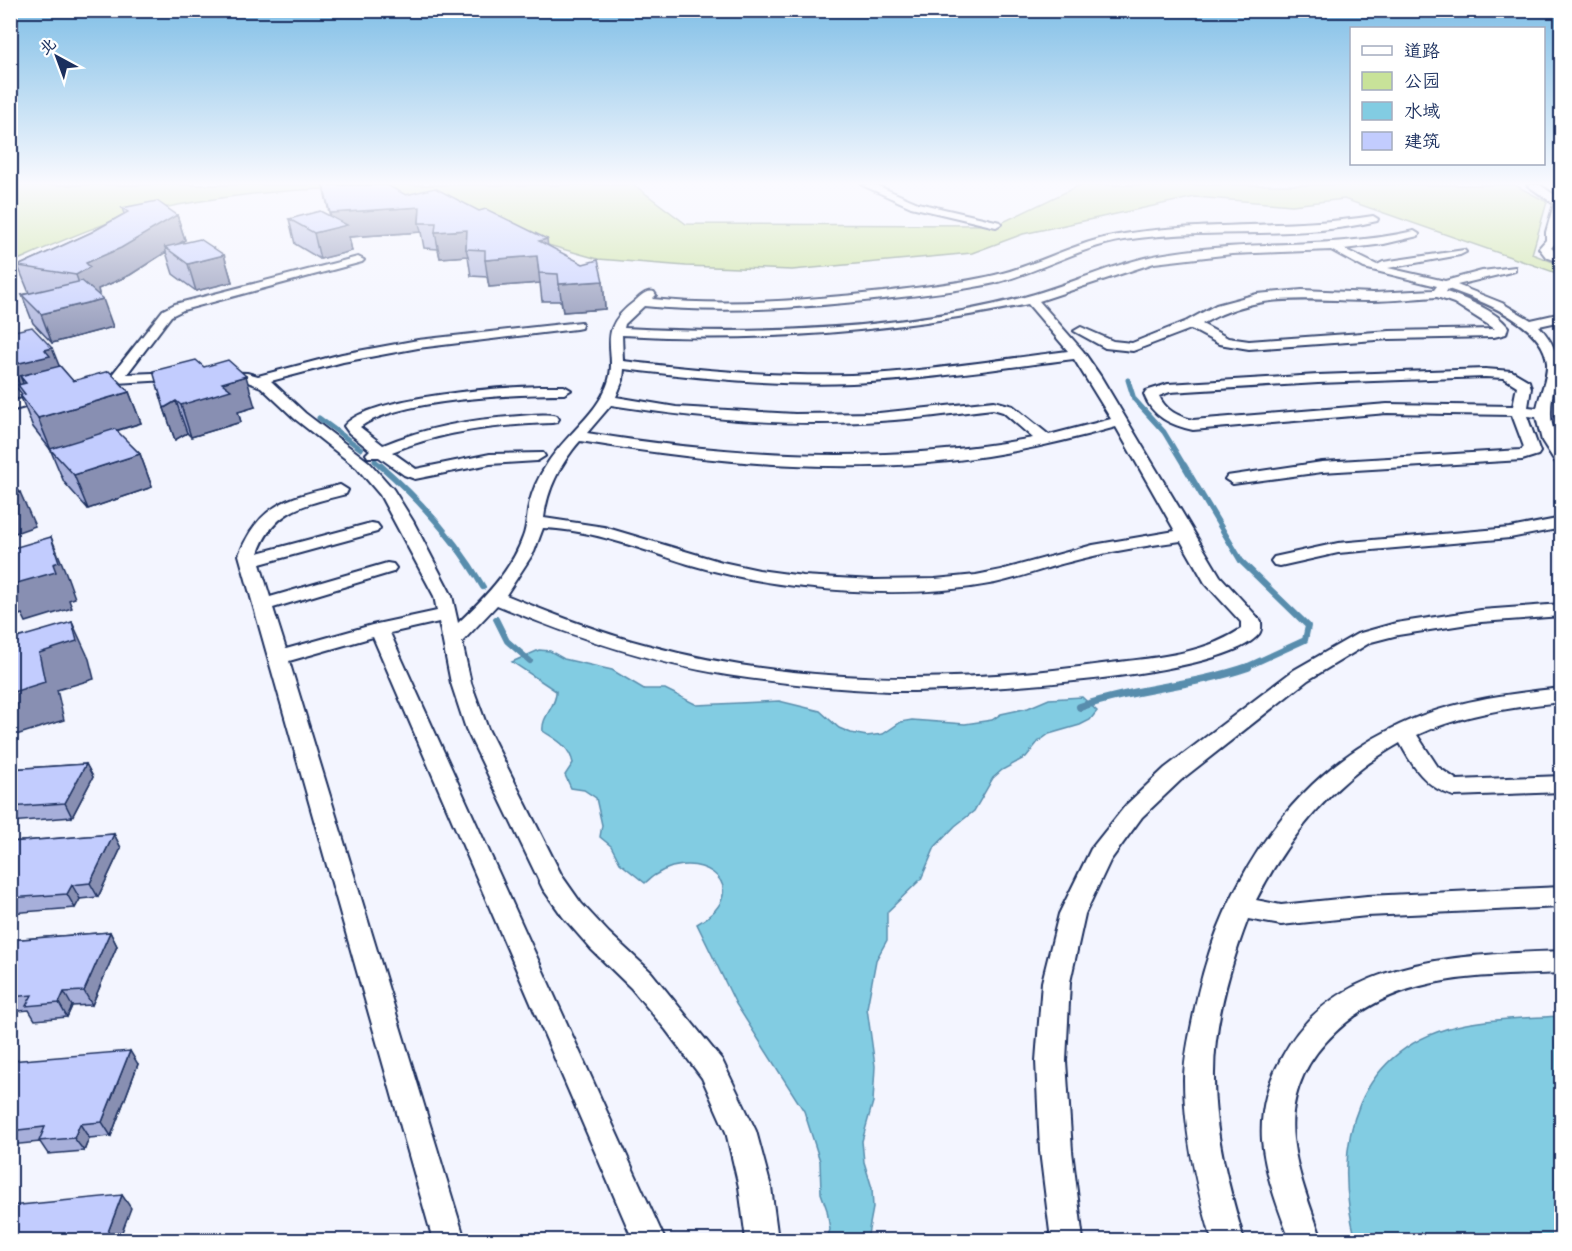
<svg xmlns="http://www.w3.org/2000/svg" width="1572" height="1251" viewBox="0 0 1572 1251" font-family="'Comic Neue','LXGW WenKai TC',sans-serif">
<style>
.green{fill:#c8e299;stroke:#72887c;stroke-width:1.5}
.water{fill:#82cce2;stroke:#598dad;stroke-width:1.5}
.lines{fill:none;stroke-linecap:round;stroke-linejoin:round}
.stream-far2{stroke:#598dad;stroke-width:5}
.stream-far1{stroke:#598dad;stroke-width:6}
.stream{stroke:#598dad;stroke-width:8}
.street-casing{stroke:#1b2f5e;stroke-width:4}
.street{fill:#fff;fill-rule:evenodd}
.wall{fill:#a7afda;stroke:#1b2f5e;stroke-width:1.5}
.shaded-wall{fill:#888fb2;stroke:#1b2f5e;stroke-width:1.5}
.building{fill:#c2ccfe;stroke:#1b2f5e;stroke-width:1.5}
</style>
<rect width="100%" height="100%" fill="#f3f5ff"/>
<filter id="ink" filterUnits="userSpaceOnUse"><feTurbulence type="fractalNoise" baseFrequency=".0167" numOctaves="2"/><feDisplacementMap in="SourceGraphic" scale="12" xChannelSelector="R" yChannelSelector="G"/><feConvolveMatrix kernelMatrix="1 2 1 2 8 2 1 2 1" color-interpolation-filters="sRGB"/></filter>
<g filter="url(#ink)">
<path class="green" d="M11 185H634L686 224 997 225 1080 185H1515L1547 202 1532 254 1561 265 1562 275 1344 199 1292 205 1195 197 1023 234 972 253 792 270 686 266 598 259 349 189C287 188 214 197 153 210 104 221 57 243 11 263Z"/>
<path class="water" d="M539 650 550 651 564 659 612 670 644 689H665L697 705 779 701 820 711 839 728 851 733 867 736 883 734 901 722 912 720 965 724 992 720 1001 714 1028 708 1049 699 1082 697 1097 711 1090 720 1080 725 1049 734 1038 742 1026 757 1002 770 993 778 974 811 955 826 935 847 921 879 887 912V940L876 960 867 1008 875 1066 873 1102 862 1141 864 1162 872 1188 873 1208 867 1240H826L830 1230 827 1210 821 1193 820 1161 804 1111 736 1004 697 924C762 887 692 838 645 883L620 863 611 846 600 837 602 825 596 798 584 790 571 788 565 775 573 763C569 745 556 740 543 731 541 716 557 706 556 691L512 662Z
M1561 1016V1240H1356C1330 1144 1356 1045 1466 1024 1497 1018 1530 1018 1561 1016Z"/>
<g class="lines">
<path class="stream-far2" d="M1128 380 1134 399 1164 432 1185 467
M319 418 361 449
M375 461 382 467"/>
<path class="stream-far1" d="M380 465C421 501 456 540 483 587
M1184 465 1241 561 1308 626 1305 640 1244 668
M496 619 507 641 530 661"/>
<path class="stream" d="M1080 707C1135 688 1193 686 1248 667"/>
<g class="street-casing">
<path id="street" d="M862 185H876L918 203 1000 222 1001 224 996 227 911 207Z
M1527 185H1540L1562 200C1562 214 1556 227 1558 240L1551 248 1562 256V263L1546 257 1539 248 1546 240V232L1554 204Z
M1373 216 1378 219 1377 221C1294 241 1208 227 1124 240 1080 247 1039 272 995 283 959 291 920 295 883 299 803 308 724 314 644 306L625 324 624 328C755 335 896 331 1024 297 1073 284 1120 260 1171 253 1252 240 1334 249 1414 231L1419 234 1418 236 1384 244 1344 249 1377 265 1383 262 1464 250 1466 252 1460 255 1388 268 1445 281 1482 271 1515 267V271L1457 285 1502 303 1531 320 1562 313V321L1539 326C1572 363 1550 376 1551 415 1551 427 1556 435 1561 446 1563 451 1562 459 1562 465L1556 463 1542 441 1536 417 1527 416 1540 452 1538 455 1522 460 1322 472 1233 484 1225 479 1227 476 1322 462 1521 450 1524 447 1512 415 1387 413 1193 430C1171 425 1152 417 1144 394L1146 391 1168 384 1318 375 1485 369 1512 371 1529 381 1531 388 1528 407 1537 408C1540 393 1548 378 1547 363 1544 324 1480 300 1448 289L1446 292C1466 299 1495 310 1508 327L1506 334 1494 337 1390 339 1249 349 1219 344 1191 329 1133 351 1105 348 1074 331 1081 327 1113 341 1132 343 1187 321 1216 305 1257 294 1302 290 1373 293 1434 290 1437 286 1364 268 1331 250 1232 254 1154 263 1039 301 1083 351 1101 377 1220 576 1261 621C1261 626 1262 630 1259 634 1222 680 953 692 890 691 836 689 781 683 727 675 648 662 571 636 497 605L462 642 471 683 488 729 562 876 581 903 609 933 651 972 722 1060 756 1131 771 1187 778 1240H746L739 1187 726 1132 702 1078 666 1030 631 988 591 949 563 917 543 889 466 729 451 683 439 622 390 633 665 1240H633L373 637 289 661 465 1240H433L239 555C260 502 289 498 340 485L348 490 346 494C304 505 274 509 258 553L371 523 377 524 380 528 377 532 260 564 270 597 387 563 393 564 396 568 393 572 273 608 286 649 372 625 437 611 434 596 380 495 357 468 295 419 261 387 245 381 216 378 214 375 216 372 247 373 258 376 342 354 418 340 581 322 582 325 581 328 576 329 418 348 343 362 271 381 305 413 369 462 393 489 413 521 452 596 458 623C484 598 511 571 523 537 527 527 527 515 529 505 532 491 539 476 547 464 564 437 593 417 605 390 623 353 590 334 635 301 641 296 646 290 654 292L656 295 652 299C729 307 806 300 883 292 920 287 958 284 995 275 1039 265 1079 240 1124 234 1207 221 1291 229 1373 216ZM1437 297 1454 303 1495 329 1390 331 1249 341 1228 338 1202 324C1260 290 1308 301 1372 301 1394 301 1415 298 1437 297ZM1028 304 1068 351C996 360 924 372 851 375 775 377 699 370 623 361L622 335C760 343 894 332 1028 304ZM1074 359 1111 419 1049 435 1013 406 994 401 879 413 795 414 676 407 616 397 623 380 624 369C699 378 776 386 852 383 926 380 1000 368 1074 359ZM1485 377 1504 378 1517 386 1513 406 1387 404 1193 420C1179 417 1165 410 1159 396L1170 392 1318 383ZM611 405C699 419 790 427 880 421 918 419 956 413 993 409L1003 412 1033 438C884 465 736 457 587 433ZM1116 427 1175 531 1093 545 1001 570 976 575 935 579 873 580 803 576 759 570 722 562 604 527 544 518C547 489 561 463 580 441 714 463 852 477 987 456 1031 449 1073 439 1116 427ZM543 528C594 530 640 549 688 564 726 575 765 583 804 587 867 594 932 595 995 583 1020 578 1044 568 1069 562 1106 552 1143 546 1181 541L1205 583 1241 622V629C1201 656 1149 658 1102 664 954 685 792 685 647 645 598 632 552 614 506 595L534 552Z
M358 257 364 260 362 262 183 310 171 316 127 374 180 372 187 376 185 379 116 383 90 389 83 385 85 382 111 376 163 310 175 304Z
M542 386H564L571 390 564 394C516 394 398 399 360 427L383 445C426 427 473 419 520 416 532 415 546 413 557 416L559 419 557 422 552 423C497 425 443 431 392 452L416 469 490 454 543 453 545 456 537 461 490 464 415 479 404 475 379 457H368L366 454 370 450 349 433 344 426C367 396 503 387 542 386Z
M47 393 52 394 54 397 52 400 10 411V402Z
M1562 518V528L1510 538 1338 553 1280 566 1274 565 1271 561 1274 557 1338 543 1510 528Z
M1562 604V616L1481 622 1398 635 1371 642 1308 680 1181 780 1142 817 1110 861 1085 914 1070 982 1066 1061 1072 1151 1083 1240H1051L1040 1151 1036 1061 1042 982 1059 914 1091 849 1126 805 1165 768 1294 670 1357 634 1396 623 1481 610Z
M1562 688V702C1512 707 1463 714 1417 735L1438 767 1457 780 1562 776V792L1454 796C1426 788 1413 767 1400 743 1336 779 1289 835 1256 900L1281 905 1367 896 1562 887V907L1367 916 1281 925 1248 919C1229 969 1213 1025 1214 1079 1214 1133 1229 1188 1244 1240H1212C1197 1189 1184 1134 1184 1080 1184 1059 1189 1038 1193 1018 1214 900 1281 784 1391 729 1443 702 1504 694 1562 688Z
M1562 951V973C1474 977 1388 972 1325 1043 1301 1069 1289 1104 1293 1139 1297 1174 1311 1208 1322 1240H1290C1278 1208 1265 1174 1262 1140 1260 1110 1268 1082 1282 1057 1335 956 1462 955 1562 951Z"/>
</g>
<use href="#street" class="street"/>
</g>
<path class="wall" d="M323 185 406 195 547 245 603 281 605 309 563 312 561 301H542L540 283 489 287 487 277 471 276 468 256 440 258 438 249 424 248 421 232 349 237 352 251 320 259 295 244 289 219 330 217Z
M122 208 177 215 185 240 179 244 224 255 232 282 196 291 173 274 166 252 130 275 98 289 99 294 98 295 113 327 52 343 33 323 22 295 29 293 18 266 92 232 124 214Z
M10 332 60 366 73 381 129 392 141 423 116 431 140 454 152 487 88 509 64 482 50 449 33 427 20 395H22L21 393 10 381Z
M204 367 255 407 238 412 241 422 191 437 187 433 175 440 164 408Z
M86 764 93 777 72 817 10 822V769Z
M114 834 121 848 98 897 80 899 75 908 10 913V842Z
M110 932 117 946 92 1005 72 1006 67 1017 35 1020 29 1010 10 1012V940Z
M10 1061 138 1064 111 1136 89 1138 84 1151 48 1154 40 1142 10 1145Z"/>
<path class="shaded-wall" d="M420 207 419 223 421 232 349 237 352 251 320 259 314 233 333 228 330 213Z
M177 215 185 240 169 250 165 247 166 252 130 275 98 289 99 294 86 303 76 275 86 263Z
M467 230 466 249 468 256 440 258 435 232Z
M547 239 550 265 539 241Z
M224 255 232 282 196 291 188 264Z
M537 256 540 283 489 287 485 260Z
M603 281 605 309 563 312 559 284Z
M103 299 113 327 52 343 41 314Z
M52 348 64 378 26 383 20 376 28 395 21 388 11 365 45 350Z
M246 376 255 407 238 412 241 422 191 437 181 405 222 383Z
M129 392 141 423 51 450 38 418Z
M176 401 187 433 175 440 164 408Z
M140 454 152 487 88 509 74 475Z
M20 492 35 526 10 535V495Z
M51 537 66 573 75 598 69 600 72 608 26 622 22 614 17 616 10 603V585Z
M72 622 89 659 94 679 57 690 64 720 10 737V693L39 653Z
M86 764 93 777 72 817 65 803Z
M114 834 121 848 98 897 90 883Z
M72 885 80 899 75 908 67 894Z
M110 932 117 946 92 1005 84 991Z
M64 992 72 1006 67 1017 59 1003Z
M130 1051 138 1064 111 1136 102 1122Z
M80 1124 89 1138 84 1151 74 1138Z
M122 1195 131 1208 119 1240H105Z"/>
<path class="building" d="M323 185H387L406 195 435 188 479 211 486 209 547 239 539 241 583 264 598 260 603 281 559 284 558 274 539 273 537 256 485 260V250L466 249 467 230 435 232 436 223H419L420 207 330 213Z
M157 201 177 215 121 248 86 263 90 267 76 275 18 266 92 232 128 212 122 208Z
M320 211 347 225 314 233 289 219Z
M200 239 224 255 188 264 165 247Z
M82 281 103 299 41 314 22 295Z
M32 327 52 348 45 350 50 356 11 365 10 332Z
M196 360 204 367 228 360 246 376 222 383 231 390 181 405 176 401 164 408 153 371Z
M60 366 73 381 109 371 129 392 38 418 20 395 25 394 18 385 26 383 20 376Z
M115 429 140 454 74 475 50 449Z
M10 481 20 492 10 495Z
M51 537 59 562 53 564 56 572 10 585V549Z
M72 622 77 641 39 653 45 682 10 693V640Z
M86 764 65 803 10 807V769Z
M114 834 90 883 72 885 67 894 10 898V842Z
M110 932 84 991 64 992 59 1003 26 1006 32 995 10 997V940Z
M130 1051 102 1122 80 1124 74 1138 39 1141 45 1127 10 1131V1061Z
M122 1195 105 1240H10V1206Z"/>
</g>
<linearGradient id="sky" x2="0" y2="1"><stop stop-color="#7fbee6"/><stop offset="0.51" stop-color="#fafaff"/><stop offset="1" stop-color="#fafaff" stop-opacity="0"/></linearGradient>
<rect width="1572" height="360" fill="url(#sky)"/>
<rect width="1572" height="1251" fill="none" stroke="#fff" stroke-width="36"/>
<rect x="18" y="18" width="1536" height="1215" fill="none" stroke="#1b2f5e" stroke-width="2" filter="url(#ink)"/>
<rect x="1350" y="27" width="195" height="138" fill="#ffffff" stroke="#a4acbf" stroke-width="1.5"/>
<rect x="1362" y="46" width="30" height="9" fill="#ffffff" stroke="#a4acbf" stroke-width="1.5"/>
<text x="1404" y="57" font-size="18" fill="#1b2f5e">道路</text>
<rect x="1362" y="72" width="30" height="18" fill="#c8e299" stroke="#a4acbf" stroke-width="1.5"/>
<text x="1404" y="87" font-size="18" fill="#1b2f5e">公园</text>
<rect x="1362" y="102" width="30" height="18" fill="#82cce2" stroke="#a4acbf" stroke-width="1.5"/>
<text x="1404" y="117" font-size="18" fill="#1b2f5e">水域</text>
<rect x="1362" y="132" width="30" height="18" fill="#c2ccfe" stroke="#a4acbf" stroke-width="1.5"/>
<text x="1404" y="147" font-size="18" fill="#1b2f5e">建筑</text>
<g transform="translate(57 57) rotate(319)" stroke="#ffffff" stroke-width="4.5" paint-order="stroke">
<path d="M0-4.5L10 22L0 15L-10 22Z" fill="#1b2f5e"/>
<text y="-9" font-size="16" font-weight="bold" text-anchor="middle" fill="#1b2f5e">北</text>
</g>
</svg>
